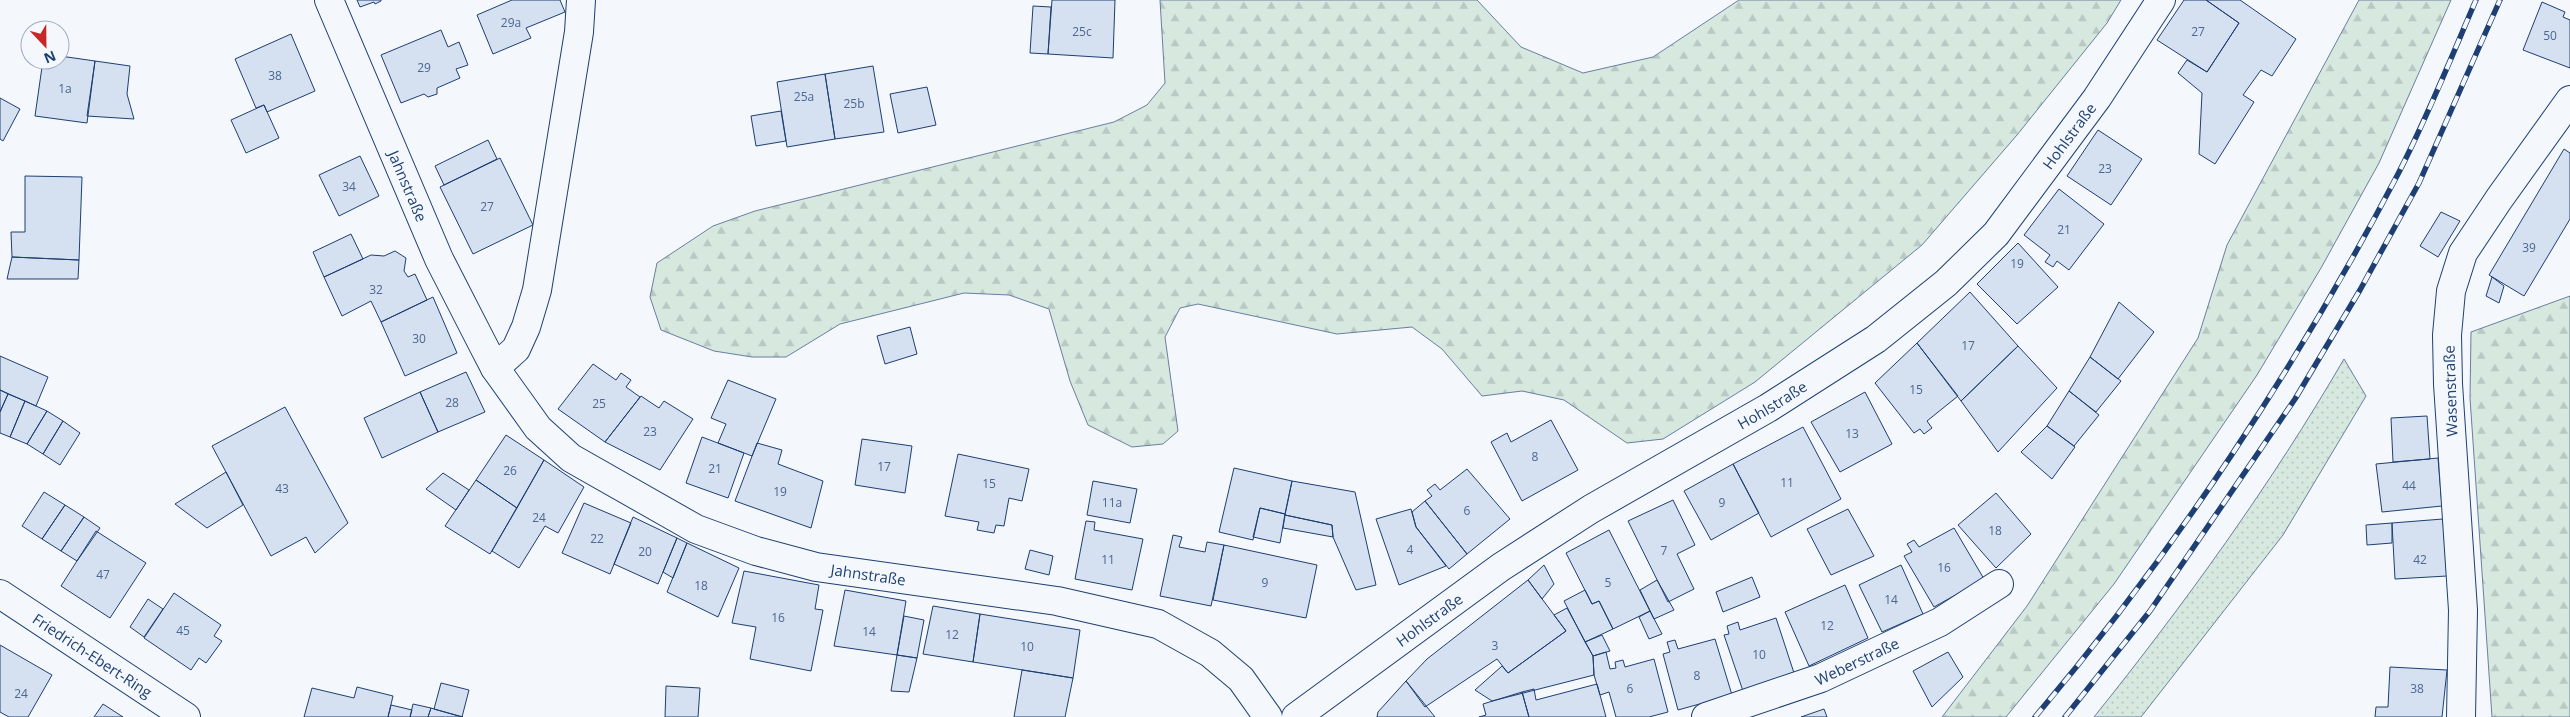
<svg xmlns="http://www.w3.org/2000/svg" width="2570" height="717" viewBox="0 0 2570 717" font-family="'Open Sans',sans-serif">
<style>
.grass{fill:url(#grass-dots);stroke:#687fa3}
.forest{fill:url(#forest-firs);stroke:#687fa3}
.building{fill:#d5e0f0;stroke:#1d3f73}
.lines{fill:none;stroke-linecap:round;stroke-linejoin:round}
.minor-casing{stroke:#1d3f73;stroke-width:30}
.minor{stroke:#f4f7fb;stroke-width:28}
.rail-casing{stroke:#1d3f73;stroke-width:5.5}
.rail{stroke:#f4f7fb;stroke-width:4;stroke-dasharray:11;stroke-linecap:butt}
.labels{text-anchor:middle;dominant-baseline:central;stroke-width:4;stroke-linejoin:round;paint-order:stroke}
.number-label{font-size:12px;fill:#4b6792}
.street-label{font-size:15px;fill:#1d3f73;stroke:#f4f7fb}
</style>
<defs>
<pattern id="grass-dots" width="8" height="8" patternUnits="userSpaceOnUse" patternTransform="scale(1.25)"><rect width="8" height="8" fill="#d7e8df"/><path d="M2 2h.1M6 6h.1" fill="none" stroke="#b8c8c3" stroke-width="1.8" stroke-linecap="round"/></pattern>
<pattern id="forest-firs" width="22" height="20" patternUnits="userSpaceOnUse" patternTransform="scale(1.25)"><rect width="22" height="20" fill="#d7e8df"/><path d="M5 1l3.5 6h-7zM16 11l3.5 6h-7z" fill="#b8c8c3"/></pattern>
</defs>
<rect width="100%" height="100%" fill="#f4f7fb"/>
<path class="grass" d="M2344 359 2366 396 2283 535 2141 717H2094C2184 605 2272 483 2344 359Z"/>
<path class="forest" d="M1160 0H1477L1521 47 1583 73 1653 57 1739 0H2121L2107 23 2017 135 1922 245 1755 382 1663 439 1627 443 1564 400 1522 391 1482 396 1442 349 1412 327 1337 334 1198 304 1180 308 1165 337 1178 431 1163 444 1132 447 1088 425 1070 381 1049 309 1009 295 964 293 840 324 786 357H752L714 351 661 330 650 297 657 263 713 226 755 211 1114 122 1147 105 1165 83Z
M2359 0H2451L2379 163 2321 268 2257 375 2114 584 2006 717H1942L2027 606 2198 338 2227 245Z
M2570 296V717H2492L2470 398 2471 332Z"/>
<path class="building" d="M357 0H381V1L375 4 374 2 360 7Z
M512 0H560L565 12 526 28 531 38 493 54 477 15Z
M1052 0H1115L1113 58 1048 54Z
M2184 0H2206L2239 23 2207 72 2157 40Z
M2206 0H2240L2296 39 2272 76 2261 70 2243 95 2254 102 2215 164 2199 154 2202 93 2178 73 2187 60 2207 72 2239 23Z
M2542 2 2565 12 2563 17 2570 20V68L2523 50Z
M1033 6 1051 7 1048 54 1030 53Z
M441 30 448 47 459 42 468 65 456 69 460 78 437 88V94L428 97 424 94 401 103 381 55Z
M291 34 315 91 267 112 264 105 256 108 235 59Z
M60 56 95 61 87 123 35 116 43 60H60Z
M95 61 130 66 127 94 134 119 87 116Z
M873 66 884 132 835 139 825 74Z
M825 74 835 139 787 147 777 82Z
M927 87 936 125 898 133 890 94Z
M0 98 20 109 3 141 0 139Z
M264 105 279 138 246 153 231 120Z
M781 111 786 141 756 146 751 116Z
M2098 130 2142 159 2111 205 2067 176Z
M488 140 497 159 444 185 435 166Z
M2564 149 2570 153V219L2524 296 2489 275Z
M360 156 379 196 339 216 319 175Z
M500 158 533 225 473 254 440 187Z
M25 176 82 177 79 260 12 257 11 232H25Z
M2059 189 2104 224 2069 270 2057 261 2053 267 2045 262 2050 255 2024 235Z
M2441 212 2460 221 2438 257 2420 246Z
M351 234 363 259 324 277 313 252Z
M2018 243 2058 287 2017 324 1977 284Z
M395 251 406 258 404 271 408 277 415 274 427 300 381 322 371 301 342 316 324 277 371 255 384 256Z
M12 257 79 260 78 279H7Z
M2492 277 2504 286 2499 303 2486 296Z
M1970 292 2018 346 1961 401 1917 343Z
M433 297 457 353 405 376 381 322Z
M2119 302 2154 332 2118 379 2090 357Z
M910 327 917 354 885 364 877 336Z
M1917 343 1958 396 1927 421 1932 428 1924 434 1920 429 1914 433 1875 383Z
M2018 346 2057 388 1998 452 1961 401Z
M0 356 48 377 36 406 0 390Z
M2090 357 2121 381 2096 412 2069 391Z
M593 364 616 380 621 373 631 380 626 387 640 397 605 442 558 409Z
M466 372 485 412 438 432 420 392Z
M728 380 776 399 752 456 718 443 726 424 711 418Z
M0 390 8 394 0 412Z
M2069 391 2099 415 2074 446 2047 426Z
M420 392 438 432 382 458 364 418Z
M1865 392 1892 444 1840 472 1811 422Z
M8 394 25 401 10 437 0 433V412Z
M641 396 659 408 664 401 693 419 660 470 605 442Z
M25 401 47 411 27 444 10 437Z
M285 407 348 523 315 553 306 537 271 556 212 446Z
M47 411 63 421 43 454 27 444Z
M2427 416 2430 459 2393 462 2391 418Z
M1551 420 1578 470 1522 501 1491 442 1507 433 1511 442Z
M63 421 80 433 60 465 43 454Z
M2047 426 2075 447 2052 479 2021 452Z
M1803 427 1841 499 1771 537 1733 464Z
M506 435 544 460 517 508 476 480Z
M702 437 744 453 728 498 686 483Z
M862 439 912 446 905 493 855 485Z
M757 443 782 450 778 464 823 481 811 528 735 501Z
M958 454 1029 469 1022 501 1009 498 1004 526 996 525 994 533 977 530 979 522 945 516Z
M2438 458 2442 506 2382 512 2376 464Z
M544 460 584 487 558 533 545 526 519 568 492 551Z
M1733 464 1759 513 1711 540 1684 491Z
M1234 468 1292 481 1285 514 1260 508 1253 540 1219 532Z
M1467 469 1510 519 1467 554 1425 501 1432 496 1427 490 1435 484 1440 490Z
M226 472 243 505 207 528 175 504Z
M443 473 469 490 456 510 426 489Z
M476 480 517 508 490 554 445 526Z
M1093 481 1137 489 1130 523 1087 515Z
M1292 481 1355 492 1376 585 1356 590 1333 537 1332 525 1285 515Z
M44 492 65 505 42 539 22 526Z
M1996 493 2031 534 1996 568 1958 525Z
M1673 500 1695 545 1677 554 1694 589 1668 602 1628 521Z
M1425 501 1467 554 1449 569 1416 527 1412 512Z
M584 503 631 523 610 574 562 553Z
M65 505 84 517 61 551 42 539Z
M1260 508 1285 514 1280 543 1253 537Z
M1411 509 1416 527 1446 566 1399 585 1376 519Z
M1848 509 1874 556 1831 575 1807 529Z
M1285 515 1332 525 1333 537 1283 528Z
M84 517 100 528 77 561 61 551Z
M633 517 677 538 658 584 614 564Z
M2443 519 2447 576 2395 579 2392 523Z
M1086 521 1095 522 1094 530 1143 539 1132 590 1075 579Z
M2392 523V543L2367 545 2366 525Z
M1954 528 1984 579 1934 607 1904 556 1912 552 1907 544 1914 540 1919 547Z
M1609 530 1650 611 1613 629 1599 601 1592 604 1566 553Z
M96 531 146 563 110 618 61 586Z
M1173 535 1182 537 1179 547 1205 552 1207 542 1224 545 1211 606 1160 596Z
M677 538 687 543 673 578 663 572Z
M687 543 739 568 718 617 667 592Z
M1224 545 1317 565 1306 618 1213 600Z
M1030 550 1053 556 1049 575 1025 569Z
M1544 565 1554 584 1542 599 1528 580Z
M1901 565 1923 614 1882 632 1859 585Z
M744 571 819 585 815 609 823 610 811 671 750 659 756 627 732 623Z
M1752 577 1760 597 1723 612 1716 592Z
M1528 580 1566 631 1508 673 1497 659 1425 707 1406 681 1427 659Z
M1657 580 1674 610 1654 619 1640 590Z
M1845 585 1868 638 1809 666 1785 612Z
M845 590 906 601 897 655 834 646Z
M1585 590 1592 604 1599 601 1613 629 1585 642 1564 601Z
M174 593 221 625 214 636 222 641 206 663 199 658 191 670 144 638Z
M148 599 163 609 144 637 130 627Z
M933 606 980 614 973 662 923 654Z
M1567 608 1593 656 1594 675 1492 701 1475 690 1502 666 1508 673 1566 631 1554 615Z
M1650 611 1662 634 1649 639 1639 617Z
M980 614 1080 630 1073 678 973 662Z
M904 616 924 620 917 658 897 655Z
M1776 618 1794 673 1743 691 1724 635 1729 634 1727 626 1738 622 1740 630Z
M1602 635 1610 651 1593 656 1585 642Z
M1715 639 1732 695 1678 710 1663 654 1670 652 1667 642 1675 640 1678 649Z
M0 645 52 675 28 717H9L0 712Z
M1606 652 1610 669 1616 668 1615 662 1623 660 1625 667 1654 659 1668 712 1649 717H1616L1609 692 1600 695 1594 675 1593 656Z
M1948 652 1963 677 1932 707 1913 671Z
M897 655 917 658 909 692 891 691Z
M2390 667 2447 670 2442 717H2375L2376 707H2388Z
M1022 670 1073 678 1065 717H1014Z
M1406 681 1435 717H1377L1378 712Z
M441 683 469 690 462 717 434 709Z
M1597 684 1606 717H1529L1522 692 1534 689 1536 700Z
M666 686 700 688 698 717H665Z
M357 687 393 696 388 717H304L312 688 354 698Z
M1522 692 1529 717H1479L1486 715 1483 704Z
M103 704 123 717H94Z
M413 704 431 708 428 717H410Z
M391 705 412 710 410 717H388Z
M431 708 434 709 463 717H428Z
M1824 709 1827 717H1801Z"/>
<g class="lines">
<g class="minor-casing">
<g id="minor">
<path id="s1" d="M329 0 439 259 482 343 495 368 538 428 571 458 696 529 756 551 816 567 1057 601 1158 624 1210 653 1241 679 1268 717"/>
<path d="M495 368 516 349 526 327 537 290 579 32 581 0"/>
<path id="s2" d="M0 594 186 717"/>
<path id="s3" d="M1296 717 1501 567 1591 509 1768 408 1876 339 1946 283 1996 234 2097 98 2161 0"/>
<path id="s4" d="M1706 717 1821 678 1940 622 1999 584"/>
<path d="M2461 717 2463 610 2448 384 2447 335 2451 291 2463 253 2499 199 2570 100"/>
</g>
</g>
<use href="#minor" class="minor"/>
<g class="rail-casing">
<path id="rail" d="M2035 717C2174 553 2298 365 2398 174 2427 118 2451 58 2476 0
M2065 717 2150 611 2295 399 2360 290 2419 183 2500 0"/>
</g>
<use href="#rail" class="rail"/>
</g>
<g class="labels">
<g class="number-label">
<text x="511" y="22">29a</text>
<text x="1082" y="31">25c</text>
<text x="2198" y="31">27</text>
<text x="2550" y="35">50</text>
<text x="424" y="67">29</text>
<text x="275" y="75">38</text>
<text x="65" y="88">1a</text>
<text x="804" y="96">25a</text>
<text x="854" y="103">25b</text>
<text x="2105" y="168">23</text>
<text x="349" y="186">34</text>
<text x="487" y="206">27</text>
<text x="2064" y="229">21</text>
<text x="2529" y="247">39</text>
<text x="2017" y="263">19</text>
<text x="376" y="289">32</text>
<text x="419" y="338">30</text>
<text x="1968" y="345">17</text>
<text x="1916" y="389">15</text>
<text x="452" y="402">28</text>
<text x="599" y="403">25</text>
<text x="650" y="431">23</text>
<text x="1852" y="433">13</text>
<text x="1535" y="456">8</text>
<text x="884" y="466">17</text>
<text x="715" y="468">21</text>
<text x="510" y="470">26</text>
<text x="1787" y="482">11</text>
<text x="989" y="483">15</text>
<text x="2409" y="485">44</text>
<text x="282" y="488">43</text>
<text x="780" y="491">19</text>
<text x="1112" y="502">11a</text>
<text x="1722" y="502">9</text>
<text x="1467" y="510">6</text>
<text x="539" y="517">24</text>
<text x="1995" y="530">18</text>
<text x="597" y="538">22</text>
<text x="1410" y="549">4</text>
<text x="1664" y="550">7</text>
<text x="645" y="551">20</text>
<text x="1108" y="559">11</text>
<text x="2420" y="559">42</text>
<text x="1944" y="567">16</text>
<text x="103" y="574">47</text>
<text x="1265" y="582">9</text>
<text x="1608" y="582">5</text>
<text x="701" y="585">18</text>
<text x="1891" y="599">14</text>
<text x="778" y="617">16</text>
<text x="1827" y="625">12</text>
<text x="183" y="630">45</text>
<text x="869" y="631">14</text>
<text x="952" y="634">12</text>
<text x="1495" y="645">3</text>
<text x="1027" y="646">10</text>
<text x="1759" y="654">10</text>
<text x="1697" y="675">8</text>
<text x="1630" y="688">6</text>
<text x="2417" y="688">38</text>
<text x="21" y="693">24</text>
</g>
<g class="street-label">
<text stroke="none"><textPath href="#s3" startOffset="975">Hohlstraße</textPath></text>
<text stroke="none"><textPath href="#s1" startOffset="202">Jahnstraße</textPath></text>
<text transform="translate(2450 391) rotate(-92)">Wasenstraße</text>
<text stroke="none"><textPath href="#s3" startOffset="570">Hohlstraße</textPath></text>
<text stroke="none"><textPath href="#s1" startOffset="845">Jahnstraße</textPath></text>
<text stroke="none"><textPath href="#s3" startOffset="165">Hohlstraße</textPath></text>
<text stroke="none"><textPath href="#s2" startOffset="111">Friedrich-Ebert-Ring</textPath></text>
<text stroke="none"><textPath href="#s4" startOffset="161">Weberstraße</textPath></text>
</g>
</g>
<g transform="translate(45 45) rotate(158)"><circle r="24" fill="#f4f7fb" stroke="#9eadc5"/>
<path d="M0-4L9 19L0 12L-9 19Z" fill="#c62828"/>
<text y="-8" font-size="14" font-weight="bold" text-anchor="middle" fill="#1d3f73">N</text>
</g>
</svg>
